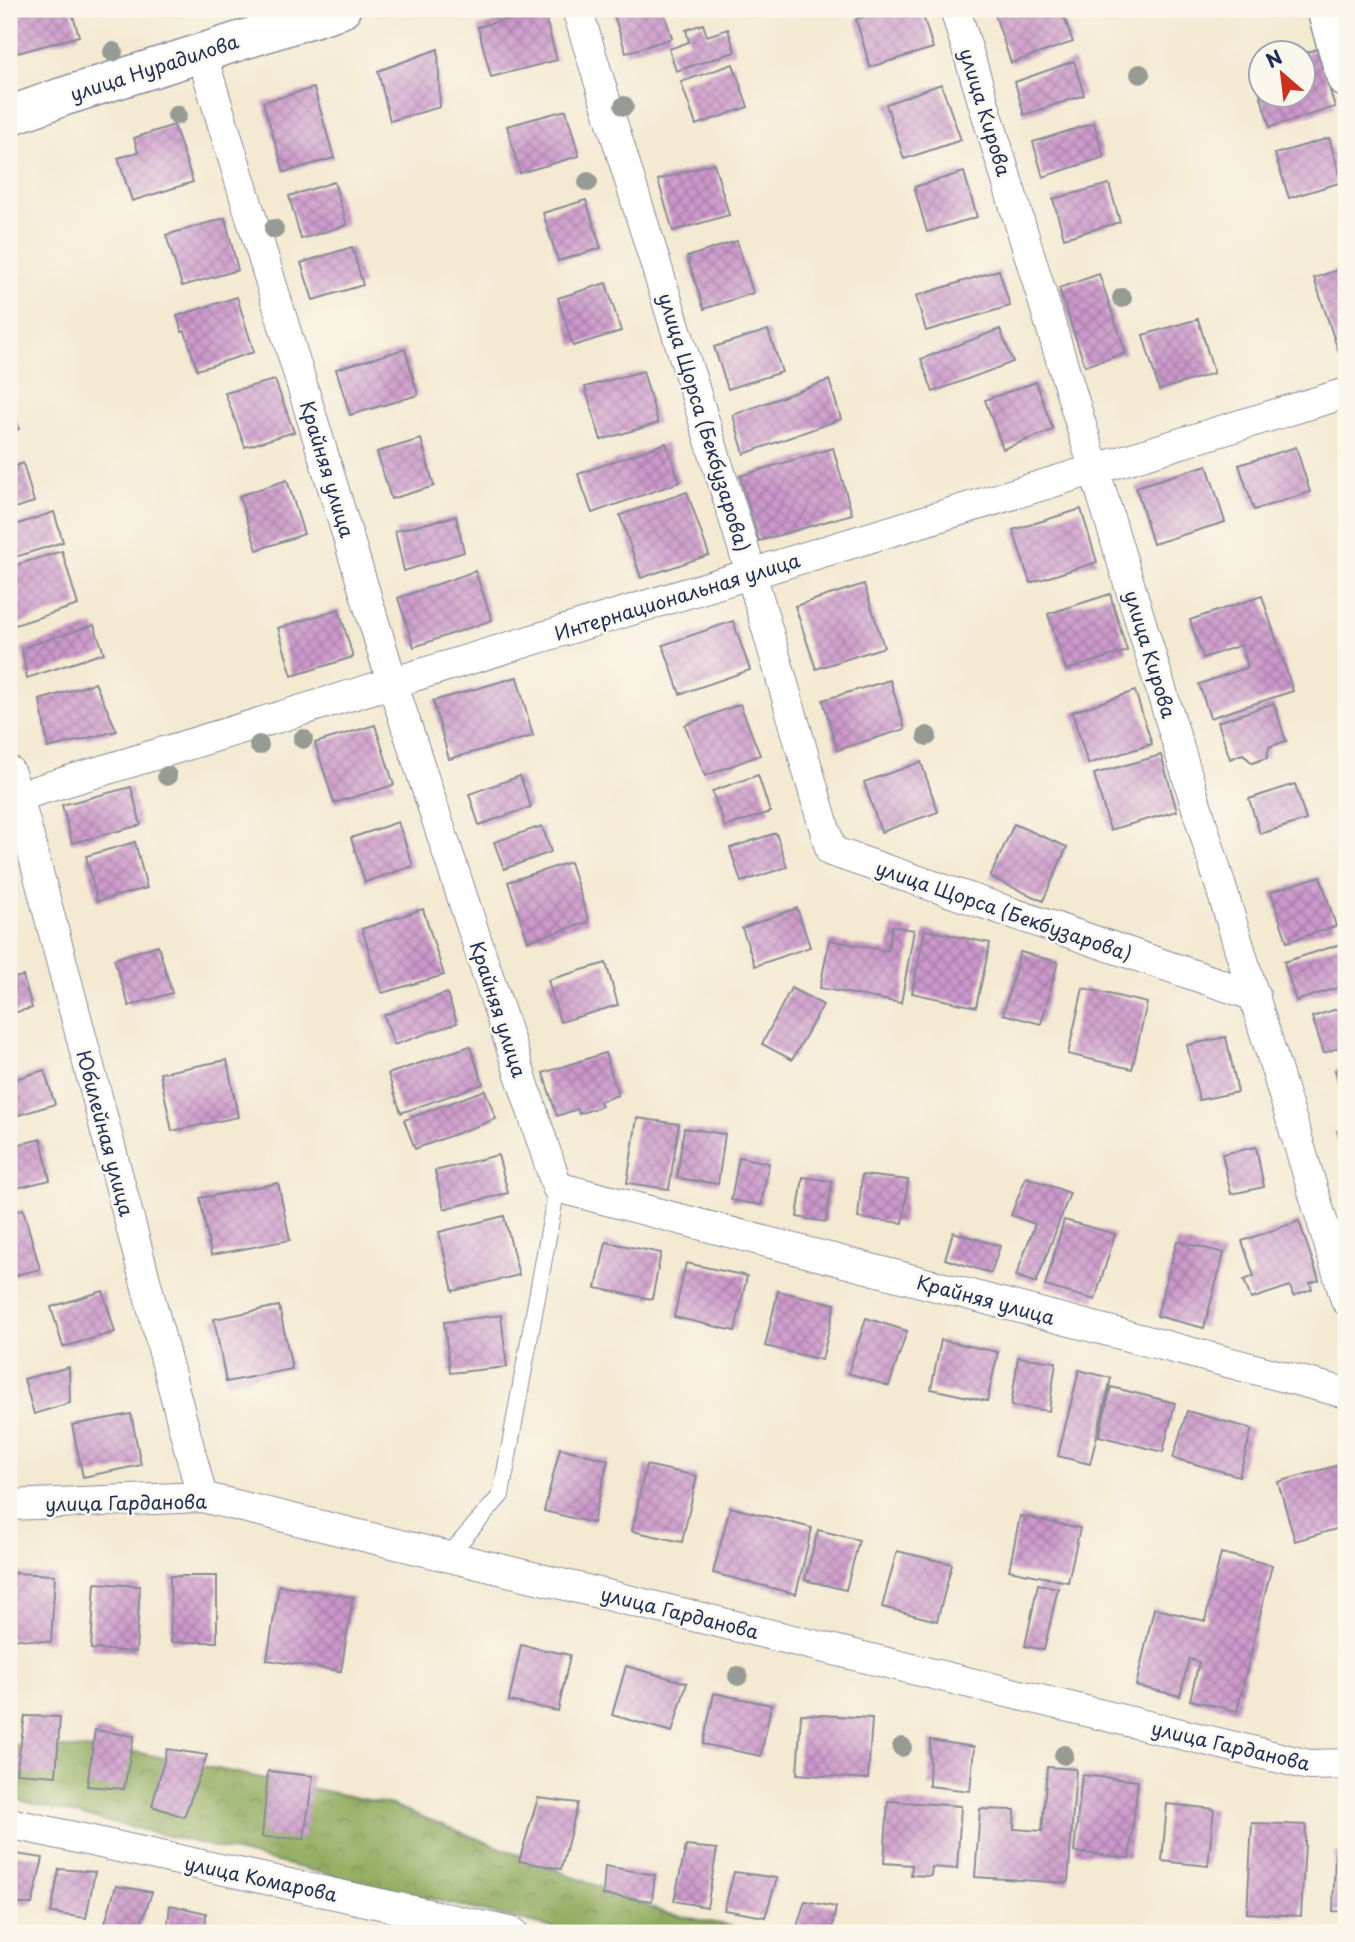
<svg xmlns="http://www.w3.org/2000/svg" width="1355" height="1942" viewBox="0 0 1355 1942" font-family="'Playpen Sans',sans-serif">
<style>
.forest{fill:url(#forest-crowns);stroke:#566d5e;stroke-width:2}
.building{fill:url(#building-cross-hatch)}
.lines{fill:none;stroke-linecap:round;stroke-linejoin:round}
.lane-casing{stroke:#888c98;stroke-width:18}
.street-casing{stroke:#888c98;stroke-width:32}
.secondary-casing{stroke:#888c98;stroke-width:41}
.lane{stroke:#fff;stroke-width:16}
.street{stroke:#fff;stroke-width:30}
.secondary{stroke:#fff;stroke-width:38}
.tree{fill:#969b93}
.labels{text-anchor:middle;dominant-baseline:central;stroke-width:5;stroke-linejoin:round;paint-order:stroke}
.street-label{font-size:19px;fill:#1b2f5e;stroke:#fbf7ec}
</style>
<defs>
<pattern id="forest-crowns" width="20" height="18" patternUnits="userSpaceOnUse" patternTransform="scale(1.75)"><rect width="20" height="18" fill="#90ab5d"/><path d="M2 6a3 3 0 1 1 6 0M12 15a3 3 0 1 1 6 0" fill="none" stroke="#758c50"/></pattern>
<pattern id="building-cross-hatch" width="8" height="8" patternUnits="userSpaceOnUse" patternTransform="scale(1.75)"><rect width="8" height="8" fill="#cc98ca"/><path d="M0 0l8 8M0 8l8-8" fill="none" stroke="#a57ca7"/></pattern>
</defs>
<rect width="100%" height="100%" fill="#fbf7ec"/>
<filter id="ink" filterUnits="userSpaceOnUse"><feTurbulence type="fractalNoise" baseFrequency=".0143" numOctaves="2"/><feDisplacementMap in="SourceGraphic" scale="14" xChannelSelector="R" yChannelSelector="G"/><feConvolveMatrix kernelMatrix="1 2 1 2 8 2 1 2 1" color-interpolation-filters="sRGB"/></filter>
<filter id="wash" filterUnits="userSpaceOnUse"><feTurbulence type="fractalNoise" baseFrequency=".00686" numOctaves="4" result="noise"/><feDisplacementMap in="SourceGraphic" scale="28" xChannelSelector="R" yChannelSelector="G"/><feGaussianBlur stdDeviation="1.57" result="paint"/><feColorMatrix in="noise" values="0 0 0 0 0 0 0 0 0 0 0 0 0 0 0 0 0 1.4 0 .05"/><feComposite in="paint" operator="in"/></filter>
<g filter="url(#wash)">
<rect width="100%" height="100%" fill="#f4e9d1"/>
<path class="forest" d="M9 1743 19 1746 130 1751 392 1805 665 1913 765 1933H574L9 1798Z"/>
<g id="blocks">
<path class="building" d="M9 9H71L79 36 14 54 9 34Z
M543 9 557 60 491 77 478 27Z
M612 9H663L672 38 626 53Z
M889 9H921L933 48 870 67 856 19Z
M1014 9H1061L1073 42 1011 63 995 15Z
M703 24 707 36 728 29 735 52 676 71 669 49 689 42 686 30Z
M438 49 440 107 390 121 378 71Z
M1317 49 1335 107 1270 127 1260 94H1302V54Z
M1074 61 1084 95 1024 115 1015 82Z
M733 64 748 107 696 125 681 82Z
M941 84 961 140 904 159 886 104Z
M314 88 334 158 284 172 263 102Z
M566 110 579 156 520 173 507 126Z
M1094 123 1104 157 1043 177 1033 142Z
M174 125 193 182 132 201 118 158 138 152 134 138Z
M1329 138 1342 182 1289 198 1275 154Z
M714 163 729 215 673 231 658 180Z
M964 172 977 217 927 232 914 187Z
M334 182 347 225 301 239 289 196Z
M1109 184 1120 222 1064 238 1053 199Z
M586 200 601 248 558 261 543 213Z
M225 218 238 270 182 286 166 235Z
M737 241 753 293 704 309 687 257Z
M352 247 363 285 313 300 301 263Z
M1346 267V350L1339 353 1314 278Z
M999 270 1010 306 926 331 916 296Z
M1099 274 1126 353 1085 366 1059 288Z
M606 283 621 331 573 346 558 298Z
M237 297 254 352 197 370 185 331 182 332 177 316Z
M1198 319 1214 373 1159 390 1143 335Z
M1000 329 1013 362 933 392 921 359Z
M768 330 782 372 728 389 714 347Z
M405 349 418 395 350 415 336 369Z
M643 371 658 423 601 440 585 387Z
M275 380 294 432 245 447 225 393Z
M829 380 841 419 744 454 733 415Z
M1036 382 1053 430 1003 449 985 400Z
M9 397 19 429 9 432Z
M421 439 434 486 391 499 377 452Z
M666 443 680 482 592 513 578 474Z
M1296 447 1310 492 1254 510 1239 465Z
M833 448 852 514 759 541 740 476Z
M23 463 34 502 9 510V469Z
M1207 465 1225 522 1153 544 1136 487Z
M287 480 304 534 257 550 239 496Z
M687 492 709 555 641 578 620 515Z
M1081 509 1097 562 1030 583 1013 530Z
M54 512 63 542 9 559V527Z
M456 516 464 552 404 571 395 531Z
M62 551 78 605 9 627V567Z
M475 571 492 620 414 647 398 598Z
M864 584 884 647 816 669 795 606Z
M1110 594 1127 651 1066 670 1048 614Z
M1262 596 1293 691 1210 718 1199 684 1248 667 1241 645 1203 658 1190 620Z
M339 609 353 657 292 676 278 628Z
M733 621 750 670 680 694 663 645Z
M94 625 104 653 27 678 22 648Z
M517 677 533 736 449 759 433 701Z
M890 680 905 729 837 750 823 700Z
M95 683 117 731 48 748 40 700Z
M1135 691 1152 744 1088 764 1072 712Z
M1274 703 1286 741 1269 747 1267 758 1252 763 1243 754 1230 759 1218 722Z
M740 704 760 755 705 776 685 725Z
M375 725 394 785 334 803 315 743Z
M1161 755 1177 811 1110 830 1094 774Z
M921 762 938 812 881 832 864 782Z
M758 775 770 812 725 827 712 791Z
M520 776 531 807 479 825 469 794Z
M1295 784 1306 820 1260 834 1249 799Z
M131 787 141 825 72 843 62 805Z
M398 822 413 866 365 882 351 838Z
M1014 824 1067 847 1043 901 990 877Z
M542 826 551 852 504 869 494 842Z
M776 833 787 867 741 882 730 848Z
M135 842 147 888 97 901 86 856Z
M570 862 589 922 528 941 508 882Z
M1320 876 1336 926 1287 942 1271 892Z
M797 908 810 947 755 966 742 928Z
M423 909 444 975 382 993 362 929Z
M892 926 914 930 901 1003 820 988 829 940 888 951Z
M925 930 990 943 976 1007 912 993Z
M1341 944 1346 962V985L1296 1001 1284 962Z
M158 945 172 993 129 1006 114 959Z
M1020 952 1058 962 1041 1024 1003 1014Z
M606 963 618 1005 560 1022 548 980Z
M23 976 32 1008 9 1014V979Z
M791 988 823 1005 792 1060 762 1044Z
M1083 988 1147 1003 1132 1069 1068 1054Z
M447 993 457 1023 394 1045 384 1015Z
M1346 1006V1045L1324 1053 1312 1017Z
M1226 1037 1238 1092 1199 1100 1187 1045Z
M470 1046 483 1084 401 1113 388 1074Z
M605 1053 618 1095 600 1101 602 1106 579 1114 577 1109 557 1116 543 1073Z
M227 1060 238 1117 172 1131 160 1073Z
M1346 1066V1104L1335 1070Z
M44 1070 55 1104 9 1118V1081Z
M485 1090 496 1119 415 1149 404 1120Z
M637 1118 679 1124 669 1189 627 1183Z
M684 1128 725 1134 718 1184 677 1178Z
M1346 1129V1160H1345L1337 1131Z
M41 1139 50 1180 9 1190V1147Z
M1256 1147 1264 1187 1231 1194 1222 1154Z
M498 1155 508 1193 444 1209 435 1171Z
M739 1157 769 1163 761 1205 731 1200Z
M862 1175 908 1180 903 1223 858 1218Z
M803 1177 832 1181 826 1222 797 1217Z
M1026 1177 1070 1193 1036 1283 1016 1276 1035 1224 1011 1215Z
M278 1183 290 1240 211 1255 200 1198Z
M23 1209 40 1269 9 1277V1213Z
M504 1216 519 1275 453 1291 439 1232Z
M1064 1220 1115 1234 1095 1300 1045 1286Z
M1299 1221 1319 1280 1310 1283 1312 1289 1293 1296 1290 1286 1251 1299 1244 1280 1254 1276 1242 1241Z
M953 1232 1000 1246 991 1273 945 1259Z
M1177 1241 1224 1253 1204 1328 1157 1316Z
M606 1242 661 1253 652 1299 596 1288Z
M686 1263 747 1276 735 1331 674 1317Z
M103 1291 115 1332 63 1347 51 1307Z
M778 1291 835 1304 822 1360 765 1346Z
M279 1306 292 1369 226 1382 214 1319Z
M501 1315 507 1367 450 1373 444 1322Z
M866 1318 907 1331 889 1386 848 1373Z
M941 1340 998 1352 987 1401 931 1389Z
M1018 1357 1056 1362 1049 1411 1011 1406Z
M69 1367 70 1403 34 1414 24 1379Z
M1079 1370 1111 1378 1090 1464 1058 1456Z
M1111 1387 1175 1403 1163 1452 1099 1436Z
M1187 1411 1252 1429 1239 1476 1173 1458Z
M131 1414 141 1465 83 1477 72 1425Z
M560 1448 608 1460 593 1523 544 1511Z
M1346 1463V1526L1295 1541 1278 1482Z
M646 1465 697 1476 682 1542 632 1531Z
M730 1507 812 1528 796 1594 713 1573Z
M1020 1516 1080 1528 1068 1582 1009 1570Z
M818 1530 859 1540 846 1590 805 1580Z
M897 1551 952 1564 937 1621 882 1607Z
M1221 1553 1272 1565 1237 1711 1190 1700 1199 1662 1189 1659 1180 1696 1136 1686 1154 1608 1205 1621Z
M13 1573 55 1575 51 1642 9 1638V1609Z
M170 1576H217V1642H171Z
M95 1583 140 1586 136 1652 91 1649Z
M1038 1584 1058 1588 1044 1650 1025 1646Z
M279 1585 353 1597 341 1671 267 1660Z
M521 1645 570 1655 558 1711 509 1701Z
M626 1666 687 1683 672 1732 612 1715Z
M714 1693 771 1705 761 1756 703 1744Z
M801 1714 872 1718 868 1779 797 1774Z
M25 1716 60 1717 56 1776 16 1773Z
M95 1730 134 1736 124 1789 87 1786Z
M930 1740 974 1747 970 1791 929 1786Z
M167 1749 207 1755 184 1817 152 1806Z
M1047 1767 1076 1769 1068 1883 975 1877 980 1809 1015 1810 1014 1829 1042 1831Z
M268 1771 313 1776 304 1839 262 1837Z
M1082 1775 1138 1781 1129 1858 1074 1852Z
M538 1798 578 1803 561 1869 519 1861Z
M888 1801 961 1806 957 1869 932 1867 931 1876 911 1875 912 1865 884 1863Z
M1167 1804 1214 1809 1208 1866 1162 1861Z
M1252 1823 1306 1825 1301 1916 1247 1913Z
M686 1846 717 1849 707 1907 674 1901Z
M9 1853 43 1858 32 1904H9Z
M1335 1853H1346V1912L1333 1911Z
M605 1866 655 1875 652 1901 603 1895Z
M59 1869 95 1872 86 1918 51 1913Z
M734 1872 777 1878 765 1917 724 1910Z
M116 1886 152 1892 138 1933H102Z
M805 1901 836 1907 831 1933H795Z
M170 1905 206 1913 205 1933H167Z"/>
</g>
</g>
<g filter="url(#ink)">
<use href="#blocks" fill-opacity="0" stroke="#888c98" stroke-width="2"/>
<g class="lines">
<g class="lane-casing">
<path id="lane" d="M448 1556 501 1495 557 1187"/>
</g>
<g class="street-casing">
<path id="street" d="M577 9 751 573 831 851 1255 996
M955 9 1346 1300
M201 52 392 682 557 1187 1346 1393
M9 771 18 796 202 1497
M9 799 1346 393
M9 1505 202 1497 1309 1765 1346 1764
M9 1823 513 1933"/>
</g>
<g class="secondary-casing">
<path id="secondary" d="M1326 9 1346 78
M9 116 62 97 341 9"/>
</g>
<use href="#lane" class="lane"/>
<use href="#street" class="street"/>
<use href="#secondary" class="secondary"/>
</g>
<g class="tree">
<circle cx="113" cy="52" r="10"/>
<circle cx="1140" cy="74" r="10"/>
<circle cx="624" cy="106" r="10"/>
<circle cx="177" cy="115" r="10"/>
<circle cx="588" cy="182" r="10"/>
<circle cx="274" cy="229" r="10"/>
<circle cx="1122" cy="298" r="10"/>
<circle cx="927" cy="736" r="10"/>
<circle cx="303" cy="739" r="10"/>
<circle cx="259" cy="745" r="10"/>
<circle cx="167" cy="776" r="10"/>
<circle cx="738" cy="1676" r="10"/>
<circle cx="902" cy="1747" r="10"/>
<circle cx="1064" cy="1755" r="10"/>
</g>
</g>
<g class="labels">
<g class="street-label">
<text transform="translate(154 67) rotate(-18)">улица Нурадилова</text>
<text transform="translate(986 112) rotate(73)">улица Кирова</text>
<text transform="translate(705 422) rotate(73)">улица Щорса (Бекбузарова)</text>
<text transform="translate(328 469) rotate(73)">Крайняя улица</text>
<text transform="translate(677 596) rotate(-17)">Интернациональная улица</text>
<text transform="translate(1151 654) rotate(73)">улица Кирова</text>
<text transform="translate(1004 910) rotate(19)">улица Щорса (Бекбузарова)</text>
<text transform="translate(499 1009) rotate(72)">Крайняя улица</text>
<text transform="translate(106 1133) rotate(75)">Юбилейная улица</text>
<text transform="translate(986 1299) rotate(15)">Крайняя улица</text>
<text transform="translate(126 1502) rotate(-1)">улица Гарданова</text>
<text transform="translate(680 1612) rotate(14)">улица Гарданова</text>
<text transform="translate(1231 1745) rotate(13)">улица Гарданова</text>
<text transform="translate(261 1878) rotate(12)">улица Комарова</text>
</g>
</g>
<rect width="1355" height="1942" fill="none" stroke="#fbf7ec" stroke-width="35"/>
<g transform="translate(1282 74) rotate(332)"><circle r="33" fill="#fbf7ec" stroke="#a1a7b3" stroke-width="2"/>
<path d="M0-5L12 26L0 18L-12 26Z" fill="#c8321e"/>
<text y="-10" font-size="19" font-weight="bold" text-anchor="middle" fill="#1b2f5e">N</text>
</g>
</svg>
